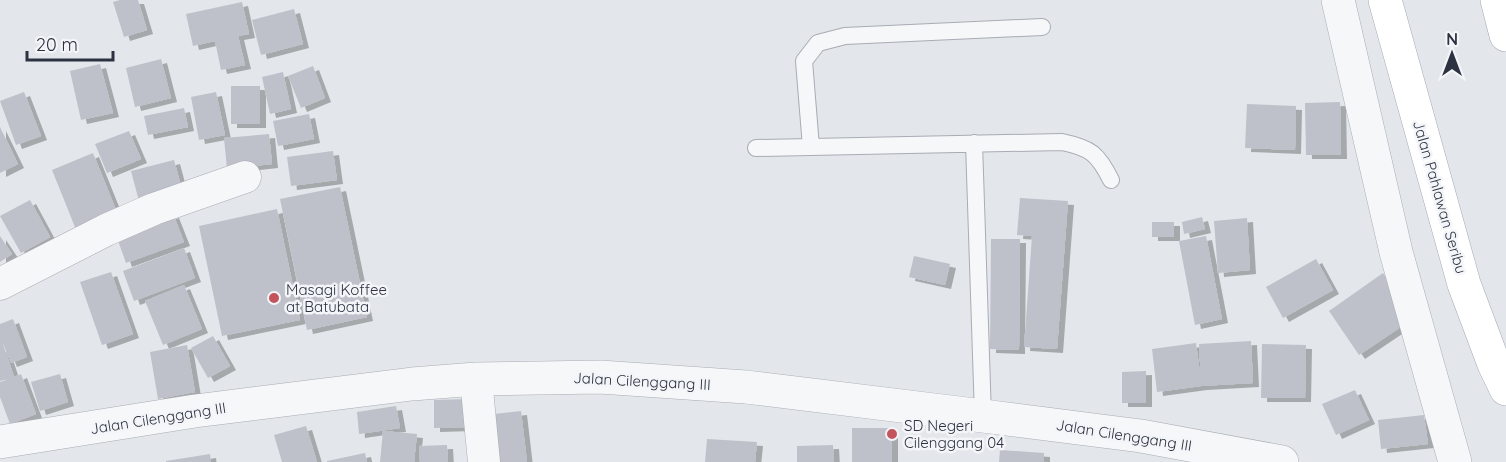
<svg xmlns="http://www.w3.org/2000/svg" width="1506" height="462" viewBox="0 0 1506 462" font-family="Quicksand,sans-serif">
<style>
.building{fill:#bec1ca;filter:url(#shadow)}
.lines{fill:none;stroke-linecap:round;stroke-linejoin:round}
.service-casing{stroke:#a8acb4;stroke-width:18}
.minor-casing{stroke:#a8acb4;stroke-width:33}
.tertiary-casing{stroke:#a8acb4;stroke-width:34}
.primary-casing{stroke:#a4a9b5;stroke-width:34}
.service{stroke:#f6f7f9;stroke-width:16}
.minor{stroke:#f6f7f9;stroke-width:32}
.tertiary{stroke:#f6f7f9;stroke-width:33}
.primary{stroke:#fff;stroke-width:33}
.poi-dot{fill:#c3545d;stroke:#f3f5f8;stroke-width:2}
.labels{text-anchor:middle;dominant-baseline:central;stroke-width:5;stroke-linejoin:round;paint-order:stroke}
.street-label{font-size:15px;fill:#2c3241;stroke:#f3f5f8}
.poi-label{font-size:15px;fill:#2c3241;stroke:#f3f5f8;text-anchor:start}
</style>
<defs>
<filter id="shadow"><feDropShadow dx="6" dy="4" stdDeviation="0" flood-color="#0004"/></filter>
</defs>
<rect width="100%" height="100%" fill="#e3e6ea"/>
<path class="building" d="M120 0H138L147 30 124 37 113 2Z
M242 2 249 34 238 36 245 65 221 70 215 41 193 46 186 14Z
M294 9 303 44 261 55 252 20Z
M161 59 171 98 135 107 126 68Z
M100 64 113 113 81 120 70 71Z
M313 66 325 98 301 108 288 76Z
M283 72 291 109 270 114 262 77Z
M231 86H260V124H231Z
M24 92 41 136 16 145 0 101Z
M216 92 225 135 199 140 191 97Z
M1340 102 1341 155H1306L1305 103Z
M1247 104 1296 106 1295 150 1245 148Z
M184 108 188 127 148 135 144 116Z
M309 114 314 139 278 146 273 121Z
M0 127 18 164 0 173Z
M129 131 141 159 107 173 95 144Z
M269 134 272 164 227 169 224 138Z
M333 151 337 180 291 186 287 157Z
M93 153 118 215 77 232 52 170Z
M174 160 182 190 139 201 131 171Z
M340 187 367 317 307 330 280 199Z
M1020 198 1068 201 1057 349 1024 347 1032 236 1017 235Z
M30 200 50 237 21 253 0 216Z
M277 209 300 320 222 336 199 226Z
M173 214 184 242 126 263 116 235Z
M1202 217 1205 229 1184 234 1182 222Z
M1247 218 1250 270 1218 273 1214 221Z
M1152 222H1174V237H1152Z
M0 236 12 254 0 262Z
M1206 236 1222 319 1195 325 1179 241Z
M991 239H1020L1019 350 990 349Z
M184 248 195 278 134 301 123 271Z
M914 256 950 264 945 285 909 277Z
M1316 259 1333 290 1283 318 1266 287Z
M111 272 133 334 102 345 80 282Z
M1383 273 1414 318 1359 355 1329 311Z
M184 285 202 329 163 345 145 301Z
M13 319 27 357 11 363 2 341 14 377 21 374 36 414 10 424 0 397V382L9 379 0 381V324Z
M213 336 230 366 208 378 191 348Z
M1251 341 1253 383 1201 386 1157 392 1152 349 1196 343 1201 381 1199 344Z
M1262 344 1306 345 1305 398H1261Z
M187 345 195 392 158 399 150 352Z
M1146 371V403H1122V372Z
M60 374 68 402 40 411 31 382Z
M1355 390 1369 420 1336 435 1322 404Z
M467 399V427L434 428V400Z
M396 406 400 428 359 434 357 412Z
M521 411 527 462H489L484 415Z
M1424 415 1428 444 1381 449 1378 420Z
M306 426 317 462H282L274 435Z
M852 428H892V462H852Z
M383 431 417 434 414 462H380Z
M707 439 757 442 755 462H705Z
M447 445 448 462H420L419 446Z
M833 445 834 462H797V446Z
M1000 450 1044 453V462H999Z
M365 453 367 462H327V461Z
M210 454 211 462H166V461Z"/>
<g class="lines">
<g class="service-casing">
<path id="service" d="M974 143 983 416
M811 147 804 61 818 43 845 36 1042 27
M756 148 1062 142C1091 148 1098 154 1111 180"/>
</g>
<g class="minor-casing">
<path id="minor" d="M0 284 106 230 154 209 245 177
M476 379 484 462"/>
</g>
<g class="tertiary-casing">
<path id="tertiary" d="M1338 0 1396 252 1455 462
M0 442 195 411 412 384 476 379 600 377 746 387 983 416 1141 436 1282 462"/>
</g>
<g class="primary-casing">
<path id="primary" d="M1385 0 1464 284 1494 364 1506 389
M1497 0 1506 35"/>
</g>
<use href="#service" class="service"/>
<use href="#minor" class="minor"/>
<use href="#tertiary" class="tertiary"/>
<use href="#primary" class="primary"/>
</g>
<g class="poi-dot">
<circle cx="274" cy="298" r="6"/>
<circle cx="892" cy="434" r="6"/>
</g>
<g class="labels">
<g class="street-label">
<text transform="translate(1440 197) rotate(74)">Jalan Pahlawan Seribu</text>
<text transform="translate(642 381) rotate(3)">Jalan Cilenggang III</text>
<text transform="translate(158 418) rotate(-9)">Jalan Cilenggang III</text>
<text transform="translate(1124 435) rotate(9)">Jalan Cilenggang III</text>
</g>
<g class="poi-label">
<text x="286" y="289">Masagi Koffee<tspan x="286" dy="17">at Batubata</tspan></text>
<text x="904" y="425">SD Negeri<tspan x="904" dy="17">Cilenggang 04</tspan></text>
</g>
</g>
<g transform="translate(1452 54)" stroke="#f3f5f8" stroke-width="4.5" paint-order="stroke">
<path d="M0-4.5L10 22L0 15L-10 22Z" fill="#2c3241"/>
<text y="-9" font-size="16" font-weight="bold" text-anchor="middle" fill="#2c3241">N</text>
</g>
<path d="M27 51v9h86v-9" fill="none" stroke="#2c3241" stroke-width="3"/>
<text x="36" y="51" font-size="18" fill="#2c3241" stroke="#f3f5f8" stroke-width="4.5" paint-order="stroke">20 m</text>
</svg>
